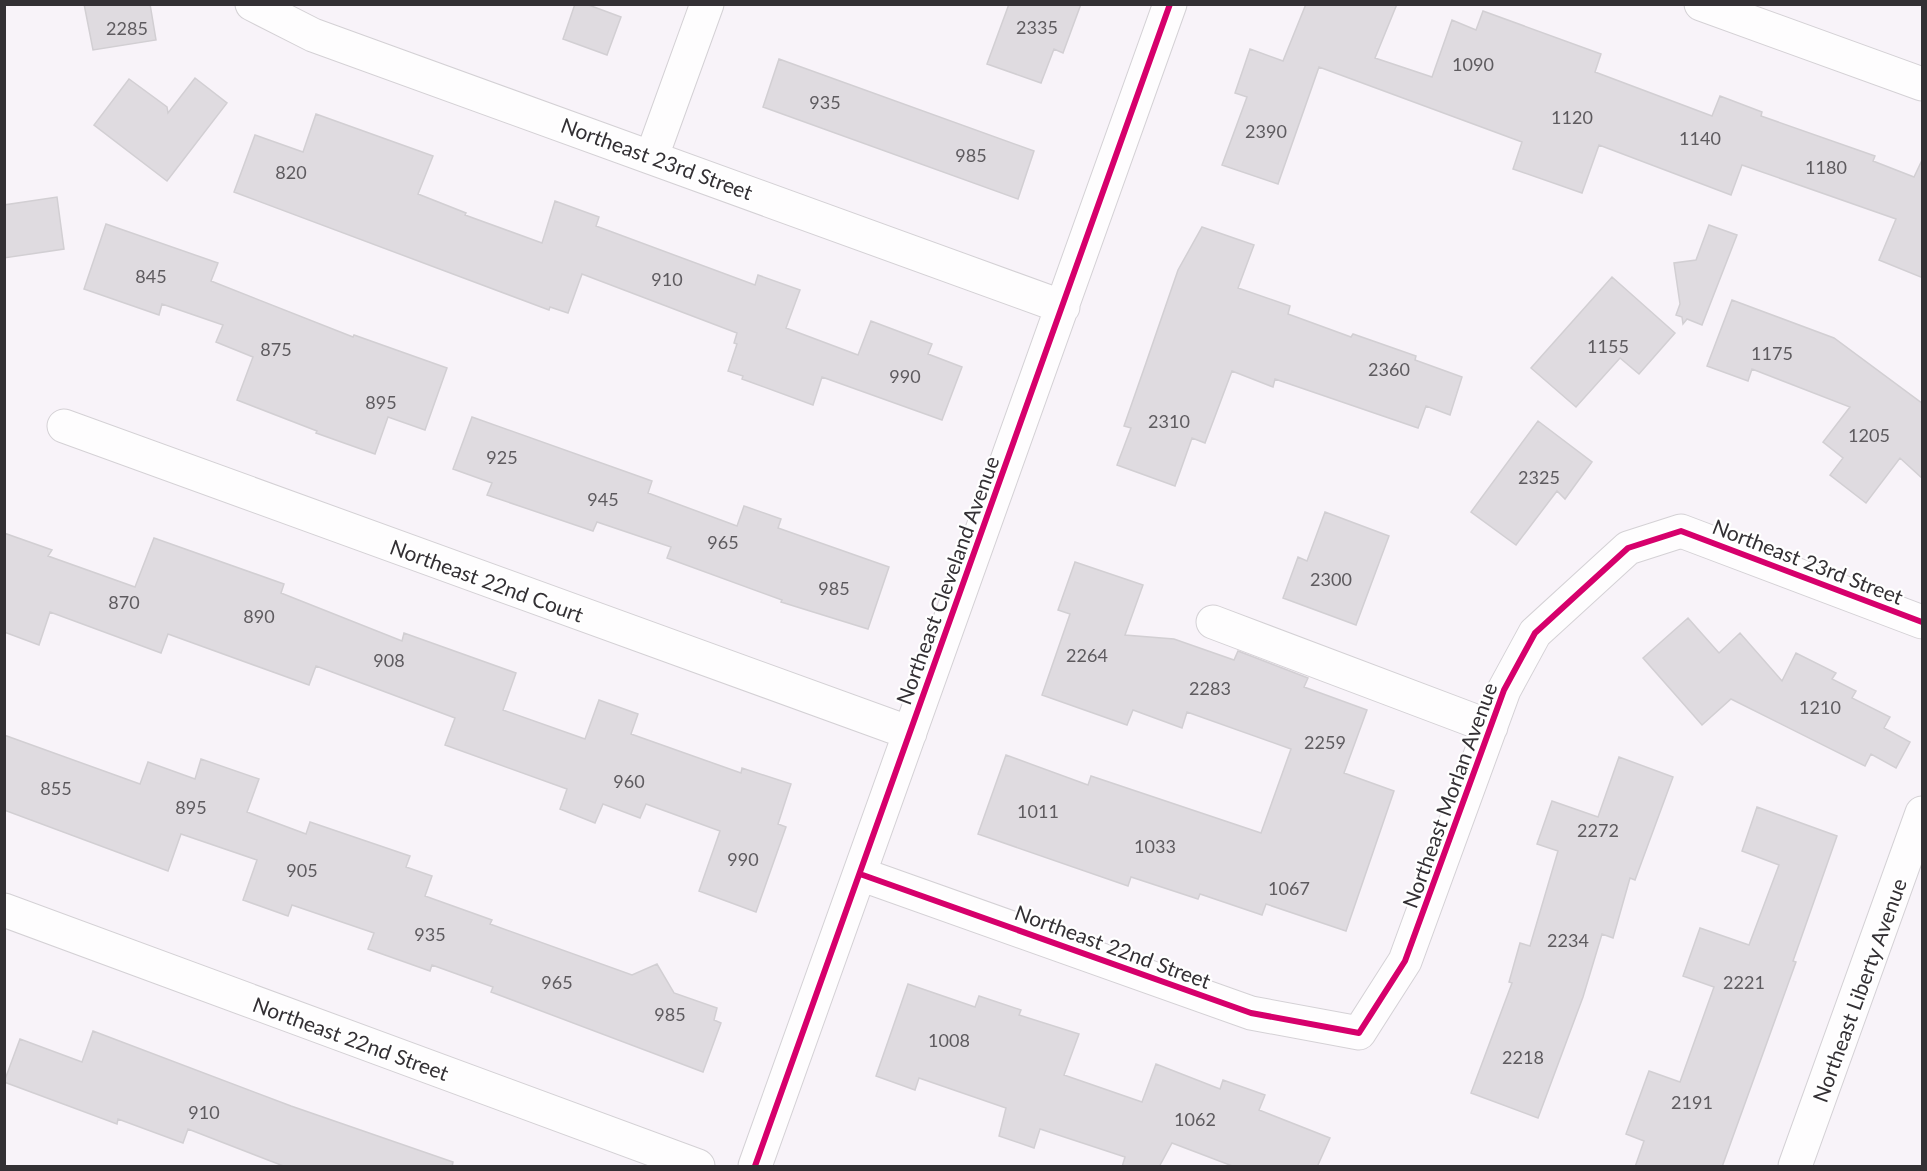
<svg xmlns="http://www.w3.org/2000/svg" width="1927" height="1171" viewBox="0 0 1927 1171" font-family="Lato,sans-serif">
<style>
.building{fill:#dfdbe0;stroke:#d2cfd3;stroke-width:1.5}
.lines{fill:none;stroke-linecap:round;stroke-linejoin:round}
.minor-casing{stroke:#d4d1d5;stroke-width:35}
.minor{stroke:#fefdfe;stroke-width:33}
.cycleway-casing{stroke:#fff;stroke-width:10}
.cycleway{stroke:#d6006c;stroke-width:6}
.labels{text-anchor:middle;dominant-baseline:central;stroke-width:4.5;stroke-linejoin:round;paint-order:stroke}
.number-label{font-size:18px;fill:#5e5b5f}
.street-label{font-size:21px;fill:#333034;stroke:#fff}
</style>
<rect width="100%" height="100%" fill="#f8f3f9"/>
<path class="building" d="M84 4H150L156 40 93 50Z
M575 4H586L621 17 607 55 563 39Z
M1009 4H1081L1063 53 1054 49 1041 83 987 64Z
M1306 4H1397L1375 58 1432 77 1452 20 1476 30 1483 11 1601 54 1595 72 1712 116 1720 96 1762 112 1761 116 1875 156 1873 161 1914 177 1923 158V278L1879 260 1896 219 1742 165 1731 195 1599 145 1582 193 1513 169 1522 142 1319 67 1278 184 1222 165 1247 97 1235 93 1250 49 1283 61Z
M779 59 1034 151 1018 199 763 107Z
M195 78 227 103 167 181 94 125 129 79 167 107 168 113Z
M316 114 433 156 418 194 466 213 465 215 542 243 555 201 599 217 596 226 755 285 758 275 800 290 786 328 858 355 871 321 932 344 928 354 962 367 942 420 822 377 813 405 742 379 743 376 728 371 737 344 734 343 737 333 582 274 568 313 550 307 549 310 234 192 255 135 303 152Z
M57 197 64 249 4 258V205Z
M106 224 218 263 211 281 353 337 354 335 447 368 425 430 388 417 375 454 316 433 317 431 237 400 253 357 216 342 223 325 162 304 159 315 84 289Z
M1709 225 1737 235 1702 325 1687 319 1683 324 1682 317 1676 315 1680 304 1674 263 1696 260Z
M1202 227 1254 245 1238 288 1290 306 1288 314 1351 337 1353 334 1416 356 1415 360 1462 377 1450 415 1426 406 1418 428 1275 379 1273 387 1232 371 1205 443 1192 438 1175 486 1117 465 1131 428 1124 426 1146 363 1178 270Z
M1612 277 1675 333 1639 374 1620 358 1576 407 1531 368Z
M1732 300 1834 338 1923 404V479L1900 458 1866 503 1830 475 1843 458 1823 442 1850 407 1752 369 1748 381 1707 366Z
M472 417 652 481 648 493 737 526 744 506 781 519 778 528 889 567 868 629 781 602 782 600 667 558 671 547 597 522 593 531 487 495 492 483 453 469Z
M1538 421 1592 462 1565 499 1557 491 1516 545 1471 512Z
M1325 512 1389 536 1356 625 1283 598 1298 557 1307 561Z
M4 533 52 550 48 556 135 587 154 538 284 584 281 593 402 641 404 633 516 673 503 710 585 739 599 700 638 714 631 734 741 773 742 768 791 784 778 824 786 827 756 912 699 891 720 831 646 804 640 818 603 804 595 823 560 809 567 789 445 745 455 718 316 666 309 685 168 634 161 653 50 612 39 645 4 632Z
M1075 562 1143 585 1125 635 1174 639 1234 660 1238 651 1308 678 1304 687 1367 710 1344 773 1394 791 1346 931 1266 904 1262 915 1200 894 1198 899 1131 877 1128 886 978 834 1006 755 1088 785 1091 776 1261 833 1291 749 1187 712 1182 728 1133 710 1127 725 1042 695 1070 614 1058 610Z
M1688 618 1719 653 1740 633 1782 681 1796 653 1836 673 1832 679 1856 691 1852 698 1890 717 1884 728 1910 742 1896 768 1871 754 1865 766 1731 699 1702 725 1643 658Z
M4 735 140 784 148 762 195 779 201 759 259 779 247 812 306 834 310 822 410 856 406 867 432 876 425 896 492 920 490 924 632 975 657 964 674 993 717 1008 714 1020 721 1023 703 1072 491 992 493 987 432 965 430 971 368 949 374 933 292 905 288 916 243 900 257 860 181 834 168 871 4 810Z
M1619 757 1673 777 1635 880 1630 878 1613 938 1602 934 1583 997 1538 1118 1471 1093 1512 983 1509 982 1520 943 1530 946 1558 851 1537 844 1552 801 1598 817Z
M1757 807 1837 836 1793 961 1796 962 1722 1167H1635L1644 1141 1626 1134 1649 1071 1680 1082 1714 987 1683 976 1700 928 1749 945 1779 865 1742 851Z
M908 984 975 1007 979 996 1021 1010 1019 1015 1079 1034 1064 1075 1142 1102 1156 1064 1220 1089 1223 1080 1265 1095 1259 1110 1330 1138 1317 1167H1235L1172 1143 1159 1167H1122L1125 1157 1040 1129 1034 1148 999 1136 1006 1108 919 1078 915 1090 876 1076Z
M93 1031 291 1106 453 1162 452 1167H286L188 1129 183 1143 118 1119 117 1124 4 1082 20 1039 82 1062Z"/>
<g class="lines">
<g class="minor-casing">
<path id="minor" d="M252 4 313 35 1063 307
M1701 4 1922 84
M652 156 707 4
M64 426 910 733
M1213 622 1491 727
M860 874 1251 1013 1359 1033 1405 961 1504 690 1535 633 1628 548 1681 531 1922 622
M4 910 698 1166
M755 1166 1170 4
M1795 1166 1922 813"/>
</g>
<use href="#minor" class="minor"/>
<g class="cycleway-casing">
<path id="cycleway" d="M860 874 1251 1013 1359 1033 1405 961 1504 690 1535 633 1628 548 1681 531 1922 622
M755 1166 1170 4"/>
</g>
<use href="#cycleway" class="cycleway"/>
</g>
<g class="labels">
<g class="number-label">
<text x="1037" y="27">2335</text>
<text x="127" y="28">2285</text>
<text x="1473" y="64">1090</text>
<text x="825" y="102">935</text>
<text x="1572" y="117">1120</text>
<text x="1266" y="131">2390</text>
<text x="1700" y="138">1140</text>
<text x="971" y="155">985</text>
<text x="1826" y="167">1180</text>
<text x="291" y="172">820</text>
<text x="151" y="276">845</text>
<text x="667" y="279">910</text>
<text x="1608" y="346">1155</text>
<text x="276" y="349">875</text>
<text x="1772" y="353">1175</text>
<text x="1389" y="369">2360</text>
<text x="905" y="376">990</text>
<text x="381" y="402">895</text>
<text x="1169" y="421">2310</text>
<text x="1869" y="435">1205</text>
<text x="502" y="457">925</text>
<text x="1539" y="477">2325</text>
<text x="603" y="499">945</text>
<text x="723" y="542">965</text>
<text x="1331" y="579">2300</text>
<text x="834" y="588">985</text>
<text x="124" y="602">870</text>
<text x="259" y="616">890</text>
<text x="1087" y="655">2264</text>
<text x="389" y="660">908</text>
<text x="1210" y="688">2283</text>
<text x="1820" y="707">1210</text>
<text x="1325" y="742">2259</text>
<text x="629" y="781">960</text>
<text x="56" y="788">855</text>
<text x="191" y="807">895</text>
<text x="1038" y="811">1011</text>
<text x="1598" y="830">2272</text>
<text x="1155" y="846">1033</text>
<text x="743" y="859">990</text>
<text x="302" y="870">905</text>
<text x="1289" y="888">1067</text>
<text x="430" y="934">935</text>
<text x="1568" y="940">2234</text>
<text x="557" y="982">965</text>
<text x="1744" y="982">2221</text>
<text x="670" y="1014">985</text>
<text x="949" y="1040">1008</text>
<text x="1523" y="1057">2218</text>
<text x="1692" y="1102">2191</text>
<text x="204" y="1112">910</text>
<text x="1195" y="1119">1062</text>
</g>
<g class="street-label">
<text transform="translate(657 158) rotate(20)">Northeast 23rd Street</text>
<text transform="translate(1808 561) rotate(21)">Northeast 23rd Street</text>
<text transform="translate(487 580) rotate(20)">Northeast 22nd Court</text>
<text transform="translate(947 580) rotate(-70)">Northeast Cleveland Avenue</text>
<text transform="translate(1449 795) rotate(-70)">Northeast Morlan Avenue</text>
<text transform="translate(1113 946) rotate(20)">Northeast 22nd Street</text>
<text transform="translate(1859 990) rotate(-70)">Northeast Liberty Avenue</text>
<text transform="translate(351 1038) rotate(20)">Northeast 22nd Street</text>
</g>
</g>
<rect width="1927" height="1171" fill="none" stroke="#333034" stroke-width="12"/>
</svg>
